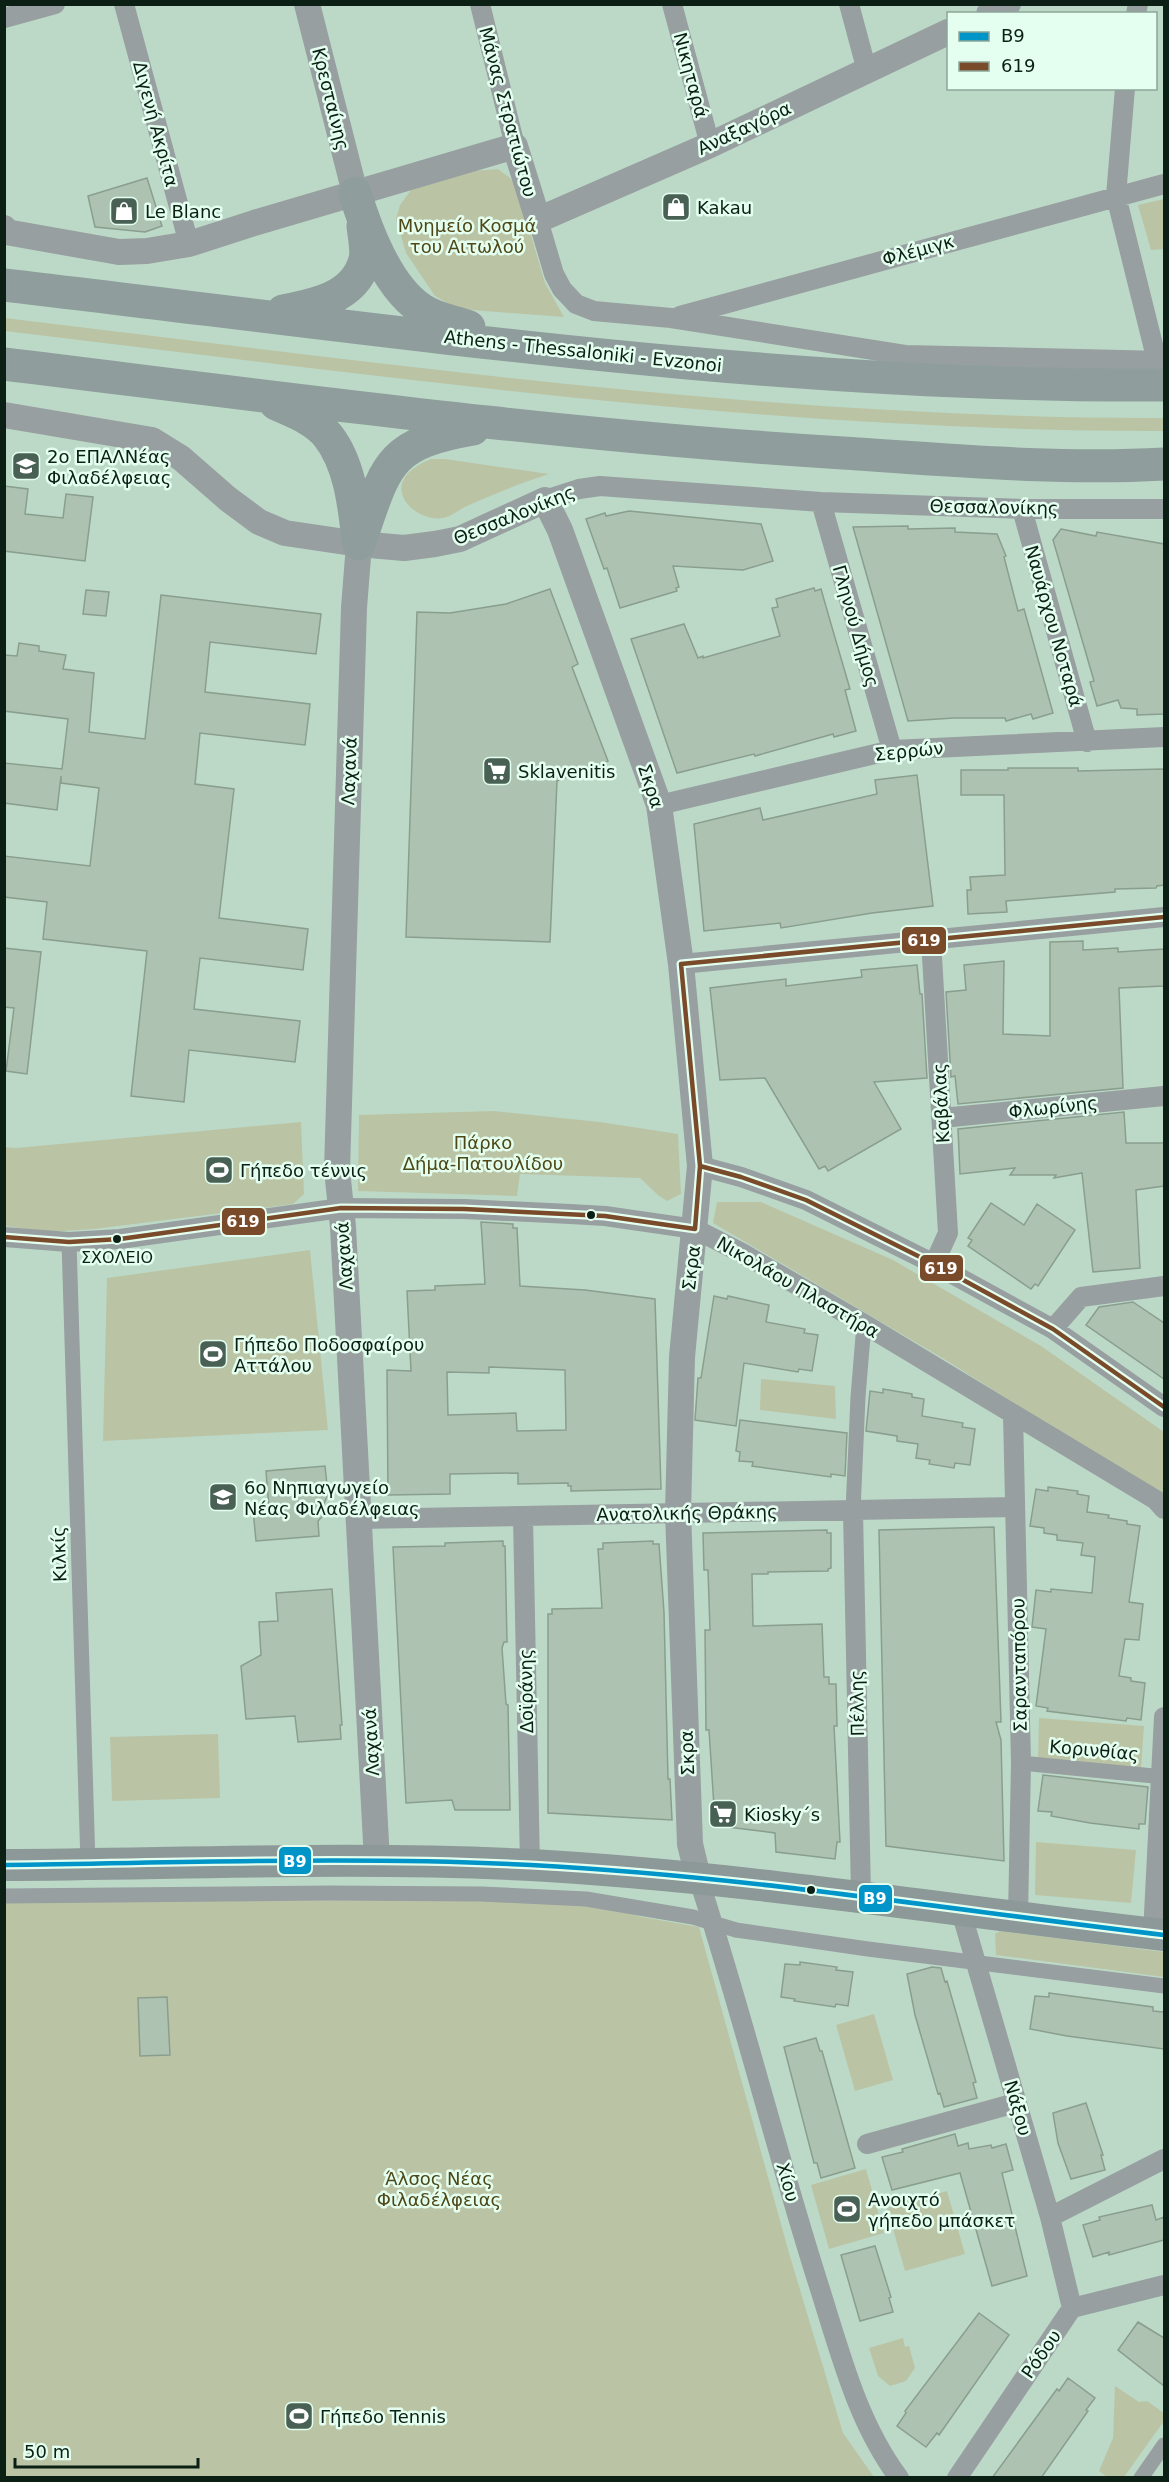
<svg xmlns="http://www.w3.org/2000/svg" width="1169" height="2482" viewBox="0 0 1169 2482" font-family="'DejaVu Sans',sans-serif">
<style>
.green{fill:#bac4a4}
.building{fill:#aec2b2;stroke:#8a9e8e;stroke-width:1.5;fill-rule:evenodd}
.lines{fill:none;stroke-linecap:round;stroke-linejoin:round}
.pedestrian{stroke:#979fa0;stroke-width:15}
.minor{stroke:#979fa0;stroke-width:20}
.tertiary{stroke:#979fa0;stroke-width:26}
.primary{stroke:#8d9898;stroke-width:32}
.motorway{stroke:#8f9e9c;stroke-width:33}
.bus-1-casing{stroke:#e4ffef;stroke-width:9}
.bus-2-casing{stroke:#e4ffef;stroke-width:9}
.bus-1{stroke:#0095c8;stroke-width:4.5}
.bus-2{stroke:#7a4b2a;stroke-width:4.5}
.bus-dot{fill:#0b1f15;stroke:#e4ffef;stroke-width:2}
.labels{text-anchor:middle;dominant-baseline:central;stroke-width:5;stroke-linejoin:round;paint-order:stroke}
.bus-label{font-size:16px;fill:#0b1f15;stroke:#e4ffef}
.street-label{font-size:18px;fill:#0b1f15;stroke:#e4ffef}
.poi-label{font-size:18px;fill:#0b1f15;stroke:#e4ffef;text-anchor:start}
.park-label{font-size:18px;fill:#4e4717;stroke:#e4ffef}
.line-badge{stroke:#e4ffef;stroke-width:2}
.badge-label{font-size:16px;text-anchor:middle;font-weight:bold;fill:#fff}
</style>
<rect width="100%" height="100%" fill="#bcd9c8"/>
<path class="green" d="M498 169 510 178 517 188 545 283 564 317 458 309 435 296 406 253 396 219 400 205 411 190 473 171Z
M1164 199V249L1151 250 1138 205Z
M5 318C390 364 776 419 1164 418V431C776 432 390 377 5 331Z
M431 459H445L549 474C521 483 494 494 467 506 460 509 451 517 443 518 421 522 391 499 405 477 411 468 422 463 431 459Z
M494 1111 600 1122 678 1134 681 1194 667 1201 659 1196 640 1178 520 1174 517 1196 358 1191 359 1115Z
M301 1122 304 1194 293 1204 94 1229 48 1232 5 1226 4 1147 16 1148Z
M717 1202H761L893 1260 1041 1346 1164 1432V1497L944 1359 713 1223Z
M310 1250 328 1430 103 1441 107 1278Z
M761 1379 835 1386 836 1419 760 1410Z
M1039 1718 1144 1726 1141 1769 1038 1760Z
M218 1734 220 1798 112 1801 110 1737Z
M1036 1842 1136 1850 1131 1903 1035 1895Z
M376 1900 497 1901 605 1907 642 1917 699 1927 789 2253 843 2433 874 2477H5L4 1902Z
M1000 1931 1164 1952V1977L996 1955 995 1934Z
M874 2014 893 2080 855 2091 836 2025Z
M866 2169 884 2233 829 2249 811 2185Z
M947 2191 965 2254 905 2271 887 2208Z
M903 2338 905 2347 909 2346 915 2368 906 2381 890 2386 878 2376 869 2348Z
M1115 2386 1139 2402 1147 2401 1164 2413V2421L1124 2477H1107L1099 2471 1113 2438Z"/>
<path class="building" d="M147 178 162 226 145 232 95 227 88 196Z
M4 486 28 489 25 514 63 518 66 494 93 497 85 561 4 551Z
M629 511 761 524 773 561 743 570 673 566 679 587 676 588 677 591 620 608 607 568 604 569 586 519 605 513 606 516Z
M908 526V529L955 528V532L997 534 1006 556 1004 557 1018 611 1024 609 1053 713 1033 719 1031 714 1006 721 1005 718H954L908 721 853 527Z
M1061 529 1096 536 1097 532 1164 544V714L1137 715V709L1121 708 1118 700 1097 706 1090 682 1094 681 1053 540Z
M814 588 815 591 821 589 831 624 850 689 845 690 856 731 834 737 833 734 755 756 754 754 677 773 631 639 684 624 698 658 703 656V658L780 636 772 608 778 607 776 599Z
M550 589 578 664 572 667 608 761 557 781 550 942 406 937 417 612 450 613 506 604Z
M86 590 109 592 106 616 83 614Z
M161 595 321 614 316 654 210 642 205 692 310 704 305 745 200 733 195 784 234 789 219 918 308 929 303 970 200 958 194 1009 300 1021 295 1062 189 1050 184 1102 131 1096 147 951 43 939 47 902 4 897V856L90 866 99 788 61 783V776L57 810 4 803V763L62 769 68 719 4 711V655L17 656 19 643 39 646V651L66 655 63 669 94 673 89 732 145 739Z
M1008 768H1078V771L1164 769V885L1157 886 1156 888 1115 889V892L1006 901 1007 912 968 914 967 890H971L970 877 1005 875 1004 795H961V770H1008Z
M917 775 933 906 872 913 781 928 780 923 704 931 694 824 760 808 763 820 877 794 875 780Z
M1083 941V950L1118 948V952L1164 949V986L1119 988 1123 1088 958 1104 955 1076 951 1077 946 992 966 990 964 965 1004 961 1003 1034 1050 1036V942Z
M4 948 41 952 27 1074 6 1071 14 1008 4 1007Z
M917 965 920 994H922L927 1078 874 1082 901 1129 828 1171 825 1166 819 1169 765 1078 720 1080 710 988 786 979V986L862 977 861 970Z
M1124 1112 1126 1143H1164V1186L1136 1190 1140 1268 1093 1272 1082 1173 1054 1178 1056 1175H1010L1015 1168 960 1174 958 1129Z
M991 1203 1024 1225 1037 1204 1075 1230 1038 1286 1035 1284 1031 1289 968 1246 972 1240 968 1238Z
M481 1222 513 1224V1228H517L520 1286 585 1290 655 1299 661 1489 571 1491V1486H568V1483L518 1484V1473L450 1474V1494L388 1495 387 1370 411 1371 407 1291 435 1290V1286L485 1284ZM489 1367 565 1370 566 1430 517 1431 516 1413 448 1415 447 1372 489 1373Z
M714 1296 727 1299 728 1296 769 1305 766 1322 805 1329 804 1333 818 1335 812 1371 799 1369 798 1372 744 1363 736 1426 695 1420 698 1378H701Z
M1133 1302 1164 1323V1379L1086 1325 1099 1307Z
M883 1389 912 1394V1397L924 1399 922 1416 963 1423 962 1427 975 1429 970 1465 955 1463 954 1468 929 1464 930 1460 916 1458 918 1444 897 1441V1436L866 1431 870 1391 883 1393Z
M740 1420 847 1433 845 1476 831 1474V1477L752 1466 753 1462 739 1461 740 1452 736 1451Z
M325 1466 328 1494 322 1509 325 1514 318 1521 319 1536 256 1541 253 1510 269 1508 266 1471Z
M1048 1487 1078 1491 1077 1494 1089 1496 1087 1512 1109 1515 1108 1518 1127 1521V1524L1140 1526 1129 1602 1143 1604 1139 1640 1125 1639 1119 1676 1131 1678V1681L1145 1683 1141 1720 1127 1718 1126 1721 1047 1711 1048 1708 1036 1706 1046 1629 1032 1627 1036 1590 1051 1592V1589L1092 1593 1095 1557 1081 1555 1083 1543 1057 1540V1535L1044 1533V1528L1030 1526 1036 1489 1048 1491Z
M994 1527 1001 1722H996L1001 1740 1004 1861 886 1846 879 1530Z
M827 1530V1533H831V1568L828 1569V1571L768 1572V1574H752L753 1626 822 1624 824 1677H829V1684H836L837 1726H834L840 1842H837L835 1859 776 1852 775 1833 720 1826 721 1822H715L709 1730H706L705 1630H710L708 1570H704L703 1533Z
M503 1541V1546H505L507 1642H504L502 1648 506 1704 508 1705 510 1810H455L452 1800 406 1803 393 1547 445 1546V1543Z
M653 1541V1544H659L664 1612 668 1779H670L672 1820 548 1813V1614H552V1609L602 1608 598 1549H603V1543Z
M332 1589 342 1725H340L341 1739 298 1742 295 1716 246 1719 241 1666 261 1655 259 1622 278 1621 276 1593Z
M1043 1775 1148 1787 1145 1824H1139V1829L1090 1823 1051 1816 1052 1812 1038 1811Z
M800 1962 837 1967 836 1970 853 1972 848 2006 836 2004 835 2007 794 2001 795 1999 781 1997 785 1964 800 1965Z
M932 1967 941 1968 945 1982 947 1981 976 2082 973 2083 977 2098 944 2107 940 2093 938 2094 915 2015 907 1974Z
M1049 1993 1153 2007V2011L1164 2012V2049L1067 2036 1030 2029 1035 1996 1049 1997Z
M167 1997 170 2055 140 2056 138 1998Z
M816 2038 820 2051H822L855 2168 821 2178 817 2163H814L784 2047Z
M1086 2103 1103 2155H1101L1105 2170 1071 2179 1058 2143 1053 2113Z
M955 2134 958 2146 968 2143 969 2149 991 2145 992 2148 1006 2144 1013 2170 1002 2173 1027 2276 992 2286 960 2173 892 2190 882 2157 903 2152 902 2149Z
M1152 2205 1156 2220 1164 2217V2240L1109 2255V2252L1093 2257 1083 2225 1100 2220 1099 2217Z
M875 2246 891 2297 889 2298 893 2312 860 2321 841 2255Z
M979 2313 1009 2335 939 2435 937 2433 926 2447 897 2426 906 2413 905 2411Z
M1138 2322 1164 2338V2386L1118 2350Z
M1068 2378 1095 2398 1086 2410 1088 2411 1041 2478H992L1057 2389 1059 2391Z"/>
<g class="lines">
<path class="pedestrian" d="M69 1242 88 1864
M853 1511 858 1397 864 1324
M1021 1763 1164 1777
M4 1896 329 1893 481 1894 586 1899 693 1917 736 1930 868 1949 1164 1986
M1141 2478 1164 2445"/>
<path class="minor" d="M124 4 189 244
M480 4 515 146
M672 4 710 145
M849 4 867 71
M1136 14 1138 4
M4 18 55 4
M1125 88 1116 196 1157 361
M538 220 554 274 562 289 576 304 594 311 671 318 905 355 1164 361
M680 316 1164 184
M545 500 579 489 600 486 821 502 1022 509H1164
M821 502 892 750
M1022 509 1087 742
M659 805 892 750 1164 737
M931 939 948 1233 934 1264
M681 964 1164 917
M942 1118 1164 1096
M700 1166 741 1177 806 1200 934 1264 1053 1329 1164 1407
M4 1237 69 1242 120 1239 341 1208 464 1209 570 1214 605 1216 695 1229 742 1253 864 1324 1156 1500 1164 1509
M1053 1329 1081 1297 1164 1286
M1013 1414 1021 1763 1018 1917
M853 1511 861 1895
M523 1517 530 1865
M360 1519 1015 1507
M698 1877C742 2012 776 2151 819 2286 840 2352 857 2422 899 2478
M960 1908 1050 2217 1072 2308
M1153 1934 1164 1717
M867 2144 1016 2103
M1050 2217 1164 2159
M957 2478 1072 2308 1164 2285"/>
<path class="tertiary" d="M307 4 355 193
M989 14 1008 4
M4 228 6 232 119 252 147 251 189 244 254 223 515 146 538 220 710 145 948 32
M4 415 152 440 181 458 228 499 259 522 285 533 359 544 404 548 435 544 460 539 545 500 560 530 659 805 681 964 700 1166 682 1357 678 1512 690 1844 698 1877
M359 544 354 608 337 1170 343 1227 377 1861"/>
<path class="primary" d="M4 1865C180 1864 356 1856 531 1865 744 1877 953 1911 1164 1935"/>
<path class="motorway" d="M355 193C366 230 387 286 421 309 435 319 453 321 469 327
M4 285C390 330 776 388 1164 385
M283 311C314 305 353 298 364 263 368 253 364 236 363 226
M4 364C283 398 562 436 843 453 949 460 1058 470 1164 464
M276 404C294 412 316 420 328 436 350 464 354 505 358 539
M359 544C386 467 385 444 473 429"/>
<g class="bus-1-casing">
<path id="bus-1" d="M4 1865C180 1863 356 1856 531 1865 743 1876 953 1910 1164 1935"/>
</g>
<g class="bus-2-casing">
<path id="bus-2" d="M700 1166 741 1177 806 1200 934 1264 1053 1329 1164 1407
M4 1237 69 1242 120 1239 341 1208 464 1209 605 1216 695 1229 700 1166 681 964 1164 917"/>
</g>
<use href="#bus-1" class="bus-1"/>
<use href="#bus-2" class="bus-2"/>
</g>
<defs>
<g id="shop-square" transform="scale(1.5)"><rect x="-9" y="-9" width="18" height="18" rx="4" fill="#496054" stroke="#e4ffef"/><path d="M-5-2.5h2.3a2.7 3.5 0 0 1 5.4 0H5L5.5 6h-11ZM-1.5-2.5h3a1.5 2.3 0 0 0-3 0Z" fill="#fff"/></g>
<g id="school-square" transform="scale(1.5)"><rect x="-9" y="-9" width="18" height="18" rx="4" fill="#496054" stroke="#e4ffef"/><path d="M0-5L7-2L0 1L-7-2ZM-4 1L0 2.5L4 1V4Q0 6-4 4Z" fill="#fff"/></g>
<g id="supermarket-square" transform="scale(1.5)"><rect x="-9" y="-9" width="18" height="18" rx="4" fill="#496054" stroke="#e4ffef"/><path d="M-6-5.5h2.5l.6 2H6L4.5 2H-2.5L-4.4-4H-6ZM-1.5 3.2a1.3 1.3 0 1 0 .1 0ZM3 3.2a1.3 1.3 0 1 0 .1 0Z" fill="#fff"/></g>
<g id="stadium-square" transform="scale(1.5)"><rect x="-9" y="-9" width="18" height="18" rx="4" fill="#496054" stroke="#e4ffef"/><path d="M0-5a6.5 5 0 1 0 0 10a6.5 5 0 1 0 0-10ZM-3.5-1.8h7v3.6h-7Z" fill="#fff"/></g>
</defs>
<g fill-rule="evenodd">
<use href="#shop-square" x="676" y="207"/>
<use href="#shop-square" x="124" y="211"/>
<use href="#school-square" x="26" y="466"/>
<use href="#supermarket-square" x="497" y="771"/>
<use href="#stadium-square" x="219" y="1170"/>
<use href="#stadium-square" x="213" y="1354"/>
<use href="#school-square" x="223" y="1497"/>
<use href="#supermarket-square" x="723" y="1814"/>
<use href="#stadium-square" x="847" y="2209"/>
<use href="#stadium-square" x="299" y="2416"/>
</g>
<g class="bus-dot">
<circle cx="591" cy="1215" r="5"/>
<circle cx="117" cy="1239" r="5"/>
<circle cx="811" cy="1890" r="5"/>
</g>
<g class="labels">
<g class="bus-label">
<text x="117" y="1257">ΣΧΟΛΕΙΟ</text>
</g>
<g class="street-label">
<text transform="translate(691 75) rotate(75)">Νικηταρά</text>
<text transform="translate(331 99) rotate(76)">Κρεσταίνης</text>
<text transform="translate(508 112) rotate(75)">Μάνας Στρατιώτου</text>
<text transform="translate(156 124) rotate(75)">Διγενή Ακρίτα</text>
<text transform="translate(744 128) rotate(-25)">Αναξαγόρα</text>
<text transform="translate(918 250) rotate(-15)">Φλέμιγκ</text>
<text transform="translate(583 351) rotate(6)">Athens - Thessaloniki - Evzonoi</text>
<text transform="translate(994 507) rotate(1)">Θεσσαλονίκης</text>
<text transform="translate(514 515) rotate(-22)">Θεσσαλονίκης</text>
<text transform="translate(856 626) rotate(74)">Γληνού Δήμος</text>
<text transform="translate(1054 626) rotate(74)">Ναυάρχου Νοταρά</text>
<text transform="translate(909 751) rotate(-6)">Σερρών</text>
<text transform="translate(349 771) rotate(-88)">Λαχανά</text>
<text transform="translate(651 786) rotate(72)">Σκρα</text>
<text transform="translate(941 1103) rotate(-93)">Καβάλας</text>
<text transform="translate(1053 1107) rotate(-6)">Φλωρίνης</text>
<text transform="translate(344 1256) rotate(-94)">Λαχανά</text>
<text transform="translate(691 1268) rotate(-83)">Σκρα</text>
<text transform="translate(798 1287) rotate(30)">Νικολάου Πλαστήρα</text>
<text transform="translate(687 1513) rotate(-1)">Ανατολικής Θράκης</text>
<text transform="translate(59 1554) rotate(-92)">Κιλκίς</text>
<text transform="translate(1019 1665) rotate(-91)">Σαρανταπόρου</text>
<text transform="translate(526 1691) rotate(-91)">Δοϊράνης</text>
<text transform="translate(857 1703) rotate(-91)">Πέλλης</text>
<text transform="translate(371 1742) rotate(-93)">Λαχανά</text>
<text transform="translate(1094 1750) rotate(5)">Κορινθίας</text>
<text transform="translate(687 1753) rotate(-92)">Σκρα</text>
<text transform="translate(1018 2108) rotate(74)">Νάξου</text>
<text transform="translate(788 2182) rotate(74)">Χίου</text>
<text transform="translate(1041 2354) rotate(-55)">Ρόδου</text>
</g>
<g class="poi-label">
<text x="697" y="207">Kakau</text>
<text x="145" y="211">Le Blanc</text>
<text x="47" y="456">2ο ΕΠΑΛΝέας<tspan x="47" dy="21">Φιλαδέλφειας</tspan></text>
<text x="518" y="771">Sklavenitis</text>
<text x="240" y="1170">Γήπεδο τέννις</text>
<text x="234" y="1344">Γήπεδο Ποδοσφαίρου<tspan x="234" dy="21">Αττάλου</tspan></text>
<text x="244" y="1487">6ο Νηπιαγωγείο<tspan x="244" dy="21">Νέας Φιλαδέλφειας</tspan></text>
<text x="744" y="1814">Kiosky´s</text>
<text x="868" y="2199">Ανοιχτό<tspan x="868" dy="21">γήπεδο μπάσκετ</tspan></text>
<text x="320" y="2416">Γήπεδο Tennis</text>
</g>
<g class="park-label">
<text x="467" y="225">Μνημείο Κοσμά<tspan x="467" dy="21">του Αιτωλού</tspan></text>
<text x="483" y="1142">Πάρκο<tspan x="483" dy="21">Δήμα-Πατουλίδου</tspan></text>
<text x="439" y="2178">Άλσος Νέας<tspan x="439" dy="21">Φιλαδέλφειας</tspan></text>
</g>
</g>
<g class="line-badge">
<rect x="901" y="926" width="46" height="29" rx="6" fill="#7a4b2a"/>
<rect x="221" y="1207" width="45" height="29" rx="6" fill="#7a4b2a"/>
<rect x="919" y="1254" width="45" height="28" rx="6" fill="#7a4b2a"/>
<rect x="278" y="1846" width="34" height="29" rx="6" fill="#0095c8"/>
<rect x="858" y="1884" width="35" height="29" rx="6" fill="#0095c8"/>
</g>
<g class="badge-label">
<text x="924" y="946">619</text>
<text x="243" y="1227">619</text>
<text x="941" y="1274">619</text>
<text x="295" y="1867">Β9</text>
<text x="875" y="1904">Β9</text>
</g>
<rect width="1169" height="2482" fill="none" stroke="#0b1f15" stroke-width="12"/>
<rect x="947" y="12" width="210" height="78" fill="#e4ffef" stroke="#8da598" stroke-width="1.5"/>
<rect x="959" y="32" width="30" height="9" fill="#0095c8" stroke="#8da598" stroke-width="1.5"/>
<text x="1001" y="42" font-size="18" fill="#0b1f15">Β9</text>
<rect x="959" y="62" width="30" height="9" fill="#7a4b2a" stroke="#8da598" stroke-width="1.5"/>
<text x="1001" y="72" font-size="18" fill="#0b1f15">619</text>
<path d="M15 2458v9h183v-9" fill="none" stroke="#0b1f15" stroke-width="3"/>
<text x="24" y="2458" font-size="18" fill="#0b1f15" stroke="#e4ffef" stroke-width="4.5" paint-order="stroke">50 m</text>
</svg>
